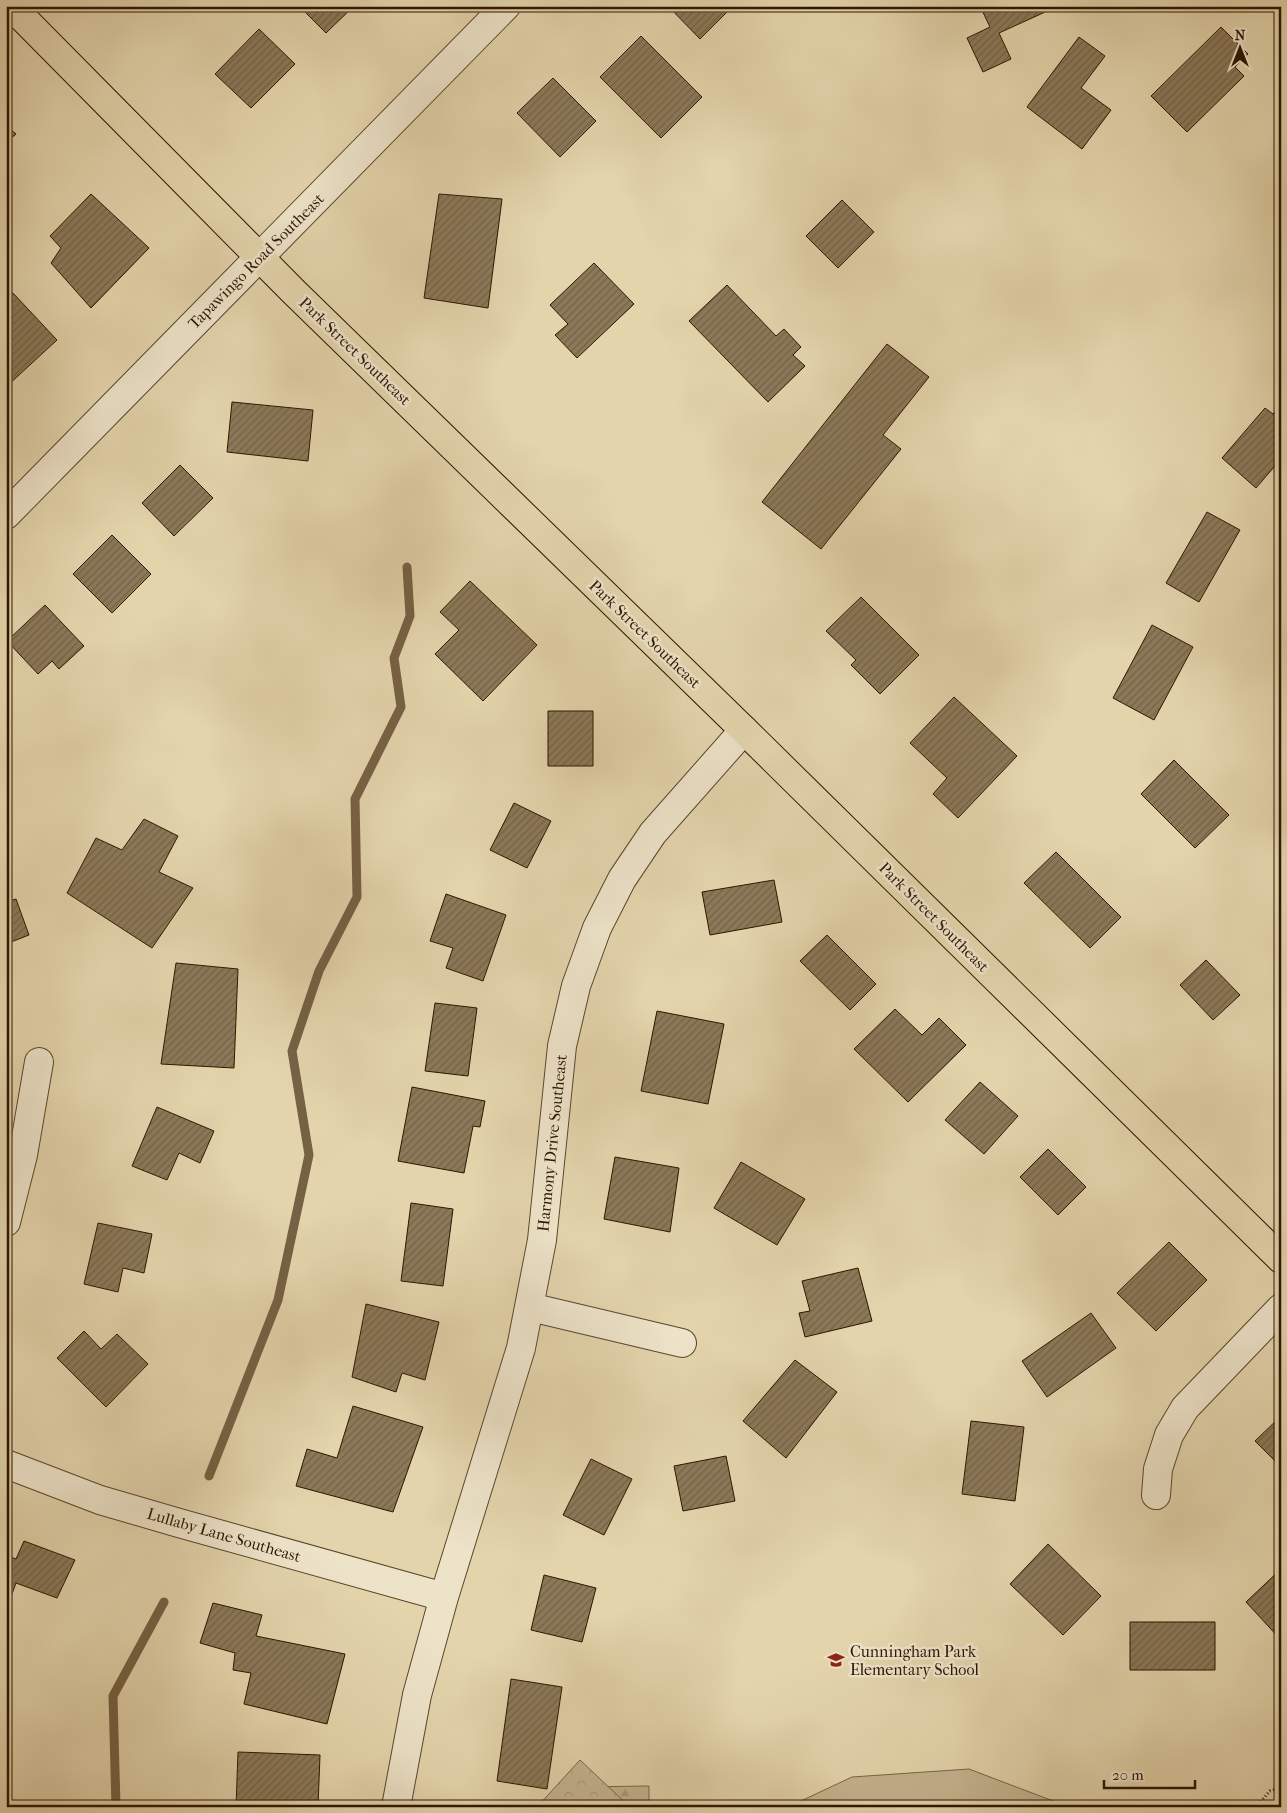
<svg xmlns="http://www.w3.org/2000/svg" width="1287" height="1813" viewBox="0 0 1287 1813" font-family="'IM FELL French Canon',serif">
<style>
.forest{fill:url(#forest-firs);stroke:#786548}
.park{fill:url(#park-crowns);stroke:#786548}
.pitch{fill:#c4b48f;stroke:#786548}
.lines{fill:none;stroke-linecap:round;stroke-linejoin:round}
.stream{stroke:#756144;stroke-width:9}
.building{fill:url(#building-hatch);stroke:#2c1600}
.minor-casing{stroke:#5a462b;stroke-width:30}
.major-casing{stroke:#2c1600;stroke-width:30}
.path{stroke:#2c1600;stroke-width:3;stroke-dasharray:1 2.5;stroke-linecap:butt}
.minor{stroke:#ede3c9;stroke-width:28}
.major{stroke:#e3d4ac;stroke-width:28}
.labels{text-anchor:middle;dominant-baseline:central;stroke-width:5;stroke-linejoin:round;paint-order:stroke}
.street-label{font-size:16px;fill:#2c1600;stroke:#ede3c9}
.poi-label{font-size:16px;fill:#2c1600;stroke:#ede3c9;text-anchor:start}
</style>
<defs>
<pattern id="forest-firs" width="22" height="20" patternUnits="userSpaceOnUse" patternTransform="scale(1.25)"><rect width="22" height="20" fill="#c4b48f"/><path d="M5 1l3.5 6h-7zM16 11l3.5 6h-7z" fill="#a99a7a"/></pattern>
<pattern id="park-crowns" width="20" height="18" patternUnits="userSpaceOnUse" patternTransform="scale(1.25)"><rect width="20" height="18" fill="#c4b48f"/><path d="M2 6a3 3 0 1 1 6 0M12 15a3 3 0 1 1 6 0" fill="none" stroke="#a99a7a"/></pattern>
<pattern id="building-hatch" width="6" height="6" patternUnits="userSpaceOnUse" patternTransform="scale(1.25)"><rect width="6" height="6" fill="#8b7959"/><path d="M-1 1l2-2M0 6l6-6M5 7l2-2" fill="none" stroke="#726247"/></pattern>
</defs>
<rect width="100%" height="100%" fill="#e3d4ac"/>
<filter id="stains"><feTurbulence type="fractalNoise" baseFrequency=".004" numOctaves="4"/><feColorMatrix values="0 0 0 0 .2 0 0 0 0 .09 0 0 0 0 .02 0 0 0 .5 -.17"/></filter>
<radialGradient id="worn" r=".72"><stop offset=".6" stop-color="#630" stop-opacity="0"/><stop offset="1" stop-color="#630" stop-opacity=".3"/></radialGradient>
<path class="forest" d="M649 1786V1807H530L572 1787Z"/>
<path class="park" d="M580 1760 630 1807H537Z"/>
<path class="pitch" d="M969 1769 1069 1807H788L852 1777Z"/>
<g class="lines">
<path class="stream" d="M209 1476 278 1300 309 1155 292 1051 319 971 357 897 355 799 401 707 394 658 410 616 407 567
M116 1807 113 1696 164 1602"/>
</g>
<path class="building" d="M299 6H354L326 33Z
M668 6H733L700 39Z
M980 6H1053L1054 8 999 33 1011 59 983 72 967 38 990 27Z
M1221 27 1248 54 1235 67 1244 76 1187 132 1151 96Z
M259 29 295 64 251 108 215 74Z
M641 36 702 97 661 138 600 77Z
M1079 37 1105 56 1081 88 1111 110 1082 149 1027 107Z
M553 78 596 121 560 157 517 113Z
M6 125 16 134 6 143Z
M91 194 149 248 91 308 51 263 61 248 50 236Z
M439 194 502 199 488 308 424 298Z
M842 200 874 232 838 268 806 236Z
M594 263 634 304 577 358 555 335 568 324 550 305Z
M727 285 776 336 784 329 801 347 793 355 805 366 768 402 689 321Z
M12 292 57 340 6 387V298Z
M887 344 929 377 883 435 901 449 821 549 762 502Z
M232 402 313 410 308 461 227 452Z
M1281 405V459L1256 488 1222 458 1265 408 1273 414Z
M180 465 213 498 174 536 142 503Z
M1207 512 1240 530 1199 602 1166 583Z
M112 535 151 574 112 613 73 574Z
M470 581 537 645 483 701 435 654 459 630 440 612Z
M861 597 919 655 880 694 851 665 856 660 826 631Z
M45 605 84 646 59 669 52 661 38 674 7 641Z
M1152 625 1193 647 1154 720 1113 698Z
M954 697 1017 756 958 818 933 794 947 778 910 743Z
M548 711H593V766H548Z
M1174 760 1229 815 1195 848 1141 794Z
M514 803 551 821 527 868 490 850Z
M144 819 178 836 159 872 193 888 152 948 67 893 96 838 122 850Z
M1056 852 1121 917 1090 948 1024 883Z
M774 880 782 922 710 935 702 892Z
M446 894 506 915 483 981 446 968 453 948 430 941Z
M16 899 29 935 6 944V902Z
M827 935 876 984 850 1010 800 961Z
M1206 960 1240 995 1213 1020 1180 985Z
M176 963 238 969 234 1068 161 1064Z
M435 1003 477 1008 468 1076 425 1071Z
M895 1009 922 1035 939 1018 966 1045 908 1102 854 1049Z
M657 1011 724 1024 708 1104 641 1091Z
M980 1082 1018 1116 984 1154 945 1120Z
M412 1087 485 1101 480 1127 473 1126 464 1173 398 1161Z
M157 1107 214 1131 200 1163 179 1153 167 1180 132 1166Z
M1048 1149 1086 1187 1058 1215 1020 1177Z
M615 1157 679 1168 670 1232 604 1219Z
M741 1162 805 1199 777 1245 714 1208Z
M411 1203 453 1209 443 1286 401 1281Z
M98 1223 152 1234 144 1273 123 1268 118 1292 84 1284Z
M1169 1242 1207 1280 1156 1331 1117 1293Z
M858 1268 872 1321 805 1337 799 1313 810 1311 802 1281Z
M366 1304 439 1322 425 1380 402 1373 396 1392 352 1377Z
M1091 1313 1116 1348 1047 1397 1022 1361Z
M84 1331 101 1349 117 1334 148 1364 106 1407 57 1358Z
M795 1360 837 1392 786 1458 743 1421Z
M353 1406 423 1427 393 1512 296 1486 307 1449 337 1458Z
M1281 1416V1467L1255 1441Z
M971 1421 1024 1427 1015 1501 962 1494Z
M726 1456 735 1501 683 1511 674 1466Z
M591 1459 632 1479 604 1535 563 1515Z
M24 1541 75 1560 57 1598 16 1583 6 1610V1555L16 1559Z
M1048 1544 1101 1596 1063 1635 1010 1584Z
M1281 1569V1640L1246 1602Z
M544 1575 596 1588 582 1642 531 1630Z
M213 1603 262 1615 256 1636 345 1654 327 1724 244 1704 251 1673 233 1670 235 1653 200 1643Z
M1130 1622H1215V1670H1130Z
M511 1679 562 1687 547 1789 497 1781Z
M238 1752 320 1755 318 1807H236Z"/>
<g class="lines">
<g class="minor-casing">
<path id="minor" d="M6 515 506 6
M6 1222 23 1155 39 1062
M530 1307 682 1343
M6 1464 100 1500 179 1523 444 1597
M1156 1495 1158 1469 1169 1435 1185 1408 1281 1308
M396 1807 417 1695 444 1597 521 1348 542 1240 562 1046 576 986 597 928 622 879 653 833 744 730"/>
</g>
<g class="major-casing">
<path id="major" d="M11 6 294 292 744 730 1281 1259"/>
</g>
<path class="path" d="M1227 1807 1228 1805 1230 1807
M1256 1807 1270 1791 1281 1787"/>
<use href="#minor" class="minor"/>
<use href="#major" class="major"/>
</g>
<defs>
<g id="school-bare" transform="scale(1.35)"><path d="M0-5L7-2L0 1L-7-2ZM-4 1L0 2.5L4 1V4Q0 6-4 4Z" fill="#8f2418" stroke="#ede3c9" stroke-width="2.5" paint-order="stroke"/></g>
</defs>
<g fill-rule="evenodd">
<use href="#school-bare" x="836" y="1660"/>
</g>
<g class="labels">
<g class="street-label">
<text transform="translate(256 261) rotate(-45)">Tapawingo Road Southeast</text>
<text transform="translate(355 351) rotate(44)">Park Street Southeast</text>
<text transform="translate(645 634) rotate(44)">Park Street Southeast</text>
<text transform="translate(934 917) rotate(45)">Park Street Southeast</text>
<text transform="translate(552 1143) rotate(-84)">Harmony Drive Southeast</text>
<text transform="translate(224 1535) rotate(16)">Lullaby Lane Southeast</text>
</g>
<g class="poi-label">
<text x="850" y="1651">Cunningham Park<tspan x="850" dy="18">Elementary School</tspan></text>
</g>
</g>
<rect width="1287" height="1813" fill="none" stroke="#e3d4ac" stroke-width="25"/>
<rect x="8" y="8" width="1272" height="1798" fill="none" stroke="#2c1600" stroke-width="2.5"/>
<rect x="12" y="12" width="1262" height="1788" fill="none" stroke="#2c1600"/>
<g transform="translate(1240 48)" stroke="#ede3c9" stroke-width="4" paint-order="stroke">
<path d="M0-4L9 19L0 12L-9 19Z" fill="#2c1600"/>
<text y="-8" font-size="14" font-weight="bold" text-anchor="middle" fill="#2c1600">N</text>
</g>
<path d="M1104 1780v8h91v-8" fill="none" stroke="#2c1600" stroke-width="2.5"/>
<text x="1112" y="1780" font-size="15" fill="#2c1600" stroke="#ede3c9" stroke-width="4" paint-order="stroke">20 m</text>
<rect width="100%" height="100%" filter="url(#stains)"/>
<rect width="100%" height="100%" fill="url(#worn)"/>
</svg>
